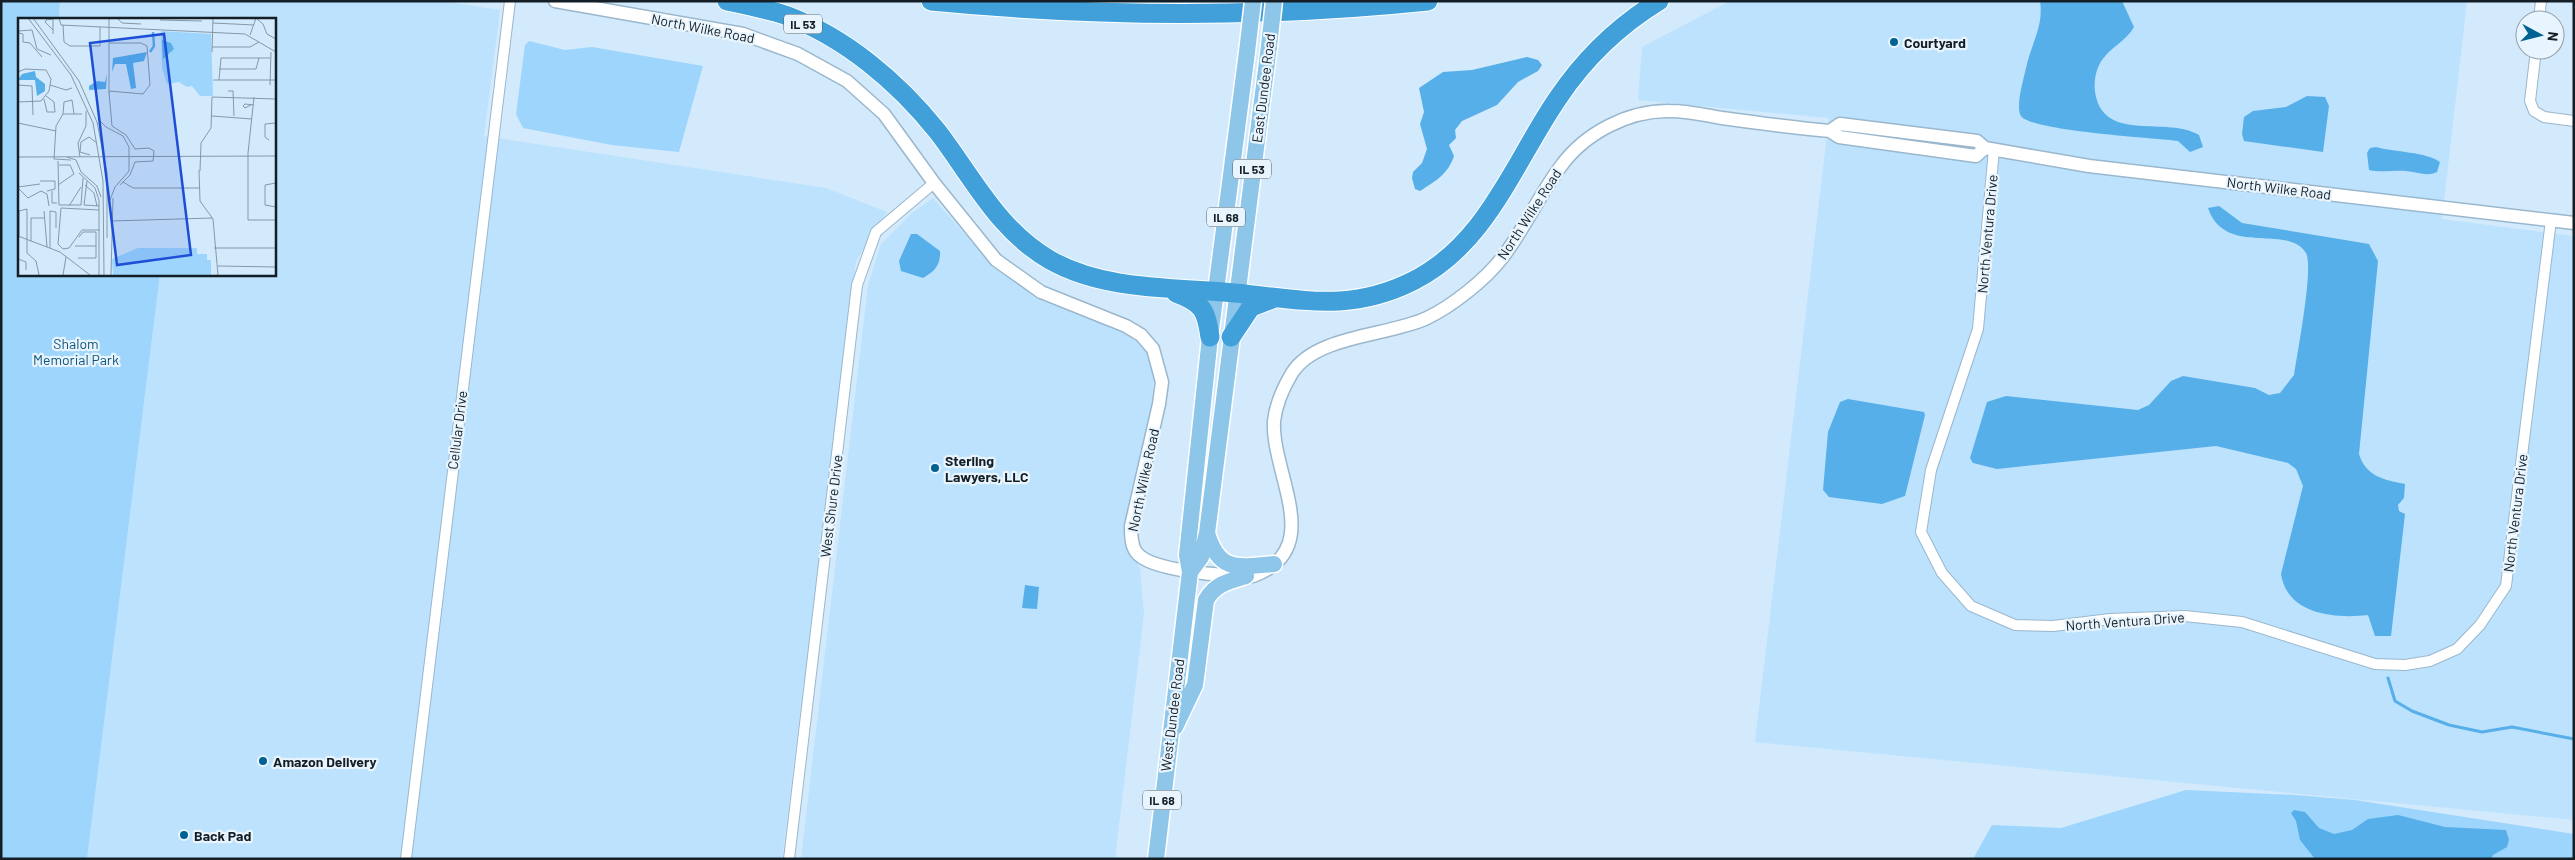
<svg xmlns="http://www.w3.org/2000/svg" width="2575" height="860" viewBox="0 0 2575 860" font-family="Barlow,sans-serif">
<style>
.built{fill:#bce2fd}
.green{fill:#9ed5fc}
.water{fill:#57afe9}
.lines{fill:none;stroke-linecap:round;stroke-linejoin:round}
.stream{stroke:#57afe9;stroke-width:3}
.minor-casing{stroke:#9ab7cd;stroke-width:12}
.tertiary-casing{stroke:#9ab7cd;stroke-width:15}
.primary-casing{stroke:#fff;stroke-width:19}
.motorway-casing{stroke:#fff;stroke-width:21}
.minor{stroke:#fff;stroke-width:10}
.tertiary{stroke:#fff;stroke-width:12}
.primary{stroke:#8dc6e9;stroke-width:16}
.motorway{stroke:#41a0da;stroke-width:19}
.primary-bridge-casing{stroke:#fff;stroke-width:19;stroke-linecap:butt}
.primary-bridge{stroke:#8dc6e9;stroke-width:16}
.poi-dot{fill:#006292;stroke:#e9f5fe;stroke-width:2}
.labels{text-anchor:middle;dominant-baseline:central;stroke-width:4.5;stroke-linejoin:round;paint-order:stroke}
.shield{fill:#e9f5fe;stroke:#535e67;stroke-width:1}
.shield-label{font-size:12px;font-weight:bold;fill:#131e26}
.street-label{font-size:14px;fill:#131e26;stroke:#e9f5fe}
.poi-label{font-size:14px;font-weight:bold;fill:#131e26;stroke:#e9f5fe;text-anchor:start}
.park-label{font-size:14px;fill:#0d5278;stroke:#e9f5fe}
.inset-river{fill:none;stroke:#57afe9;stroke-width:2.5}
.inset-road{fill:none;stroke:#8698a6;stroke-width:1}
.view{fill:#1d4ed8;fill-opacity:0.15;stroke:#1d4ed8;stroke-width:2.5}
.inset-edge{fill:none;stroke:#131e26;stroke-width:2.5}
</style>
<rect width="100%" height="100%" fill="#d2eafc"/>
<path class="built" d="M60 1H442L500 10 484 136 826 188 887 212 856 261 782 859H87L160 274H274V19H59Z
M1730 1H2467L2442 219 2574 236V820L1755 742 1829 118 1638 100 1642 47Z
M933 198 992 265 1042 301 1123 331 1143 347 1155 369 1150 417 1123 539 1140 568 1144 614 1115 859H801L868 285 881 244 911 214Z"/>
<path class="green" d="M1 1H60L59 19H19V274H160L87 859H1Z
M529 41 565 50 592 47 703 66 679 152 612 145 523 128 516 114 525 45Z
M2186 790 2295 795 2355 800 2574 834V859H1973L1992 825 2061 828Z"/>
<path class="water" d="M2040 1H2122L2134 27C2126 41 2111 47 2102 60 2095 70 2093 85 2096 97 2107 142 2167 116 2199 135L2203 147 2190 152 2178 141C2154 138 2031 131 2021 116 2015 107 2024 78 2026 68 2031 44 2044 26 2040 1Z
M1527 57 1538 60 1542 65 1538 71 1518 82 1497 105 1462 121 1455 130 1456 138 1449 145 1454 156C1448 174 1436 181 1420 191L1415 189 1412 178 1413 172 1422 163 1427 149 1420 124 1424 112 1419 88 1443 72 1472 70Z
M2307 96 2325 97 2329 106 2323 152 2244 141 2242 134 2244 117 2253 111 2286 107Z
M2376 147C2394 152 2427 152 2440 162L2437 172C2427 177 2417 172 2406 171 2393 170 2382 173 2369 170L2367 153 2370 148Z
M2219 206 2242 223 2369 244 2378 261 2359 454C2366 477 2385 480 2405 484L2404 498 2398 505 2399 511 2405 514 2391 636H2375L2368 615C2334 619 2287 614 2281 574L2303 486 2296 469 2288 463 2216 446 1997 469 1973 463 1970 458 1987 402 2006 396 2138 410 2149 405 2171 381 2183 376 2255 388 2269 395 2280 393 2294 375C2297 354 2314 267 2306 253 2288 223 2225 258 2208 208Z
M911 234H917L940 251C941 265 934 272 923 278L901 271 899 261Z
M1848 399 1924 412 1925 415 1905 496 1882 504 1829 497 1823 490 1828 432 1840 402Z
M1025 585 1039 587 1037 609 1022 608Z
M2294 810 2305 812 2319 828 2334 834 2352 830 2368 819 2398 815 2445 827 2506 830 2509 840 2507 847 2493 855 2491 859H2315L2300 840 2296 821 2291 813Z"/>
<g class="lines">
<path class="stream" d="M2388 678 2395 701 2412 711 2449 725 2482 732 2512 727 2574 739"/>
<g class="minor-casing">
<path id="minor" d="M2539 20 2541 1
M2536 50 2530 101 2534 111 2544 117 2574 121
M1994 149 1978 329 1931 470 1921 532 1942 573 1971 606 2015 625 2053 626 2110 619 2185 616 2242 622 2375 664 2405 665 2430 661 2457 649 2480 625 2506 586 2551 220
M406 859 510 1
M789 859 857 285 876 232 934 183"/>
</g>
<g class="tertiary-casing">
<path id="tertiary" d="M555 1 743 34 798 54 847 81 884 114 934 183 996 260 1041 292 1126 326 1141 335 1153 349 1162 382 1159 404 1131 526C1131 534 1131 545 1136 552 1150 572 1229 576 1253 576 1327 549 1271 474 1274 421 1276 404 1283 388 1292 373 1316 335 1389 336 1427 318 1452 306 1485 280 1502 258 1524 230 1539 195 1561 166 1585 133 1629 110 1670 111 1687 111 1705 115 1722 118 1758 123 1794 128 1830 131L1839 137 1976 156 1985 148
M1830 131 1840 124 1977 141 1985 148 2089 166 2574 223"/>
</g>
<g class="primary-casing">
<path id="primary" d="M1207 533C1219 573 1238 567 1274 564
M1190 572 1201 557 1207 533 1269 46
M1175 727 1195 685 1206 600C1215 584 1229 581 1246 576
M1156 859 1190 572 1187 555 1210 337 1247 52"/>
</g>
<g class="motorway-casing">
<path id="motorway" d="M727 1C746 5 766 9 785 15 845 37 898 82 938 132 973 178 998 230 1050 260 1105 291 1173 287 1234 293 1301 299 1349 313 1413 281 1487 244 1514 162 1558 98 1585 58 1618 26 1659 1
M931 1C1096 17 1263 18 1428 1
M1176 293C1203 303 1206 310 1210 337
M1231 337 1251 307 1272 299"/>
</g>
<use href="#minor" class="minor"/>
<use href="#tertiary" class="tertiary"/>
<use href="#primary" class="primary"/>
<use href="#motorway" class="motorway"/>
<g class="primary-bridge-casing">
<path id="primary-bridge" d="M1269 46 1274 1
M1247 52 1253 1"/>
</g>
<use href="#primary-bridge" class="primary-bridge"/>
</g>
<g class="poi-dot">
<circle cx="1894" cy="42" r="5"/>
<circle cx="935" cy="468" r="5"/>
<circle cx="263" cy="761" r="5"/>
<circle cx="184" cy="835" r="5"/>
</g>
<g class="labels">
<g class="shield">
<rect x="784" y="14.5" width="38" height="19" rx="4"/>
<rect x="1233" y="159.5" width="38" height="19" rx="4"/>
<rect x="1207" y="207.5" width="38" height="19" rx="4"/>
<rect x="1143" y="790.5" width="38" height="19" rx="4"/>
</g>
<g class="shield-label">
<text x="803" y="24">IL 53</text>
<text x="1252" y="169">IL 53</text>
<text x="1226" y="217">IL 68</text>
<text x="1162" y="800">IL 68</text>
</g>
<g class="street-label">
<text transform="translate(703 28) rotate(11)">North Wilke Road</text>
<text transform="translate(1263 88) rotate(-83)">East Dundee Road</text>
<text transform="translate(2279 188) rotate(7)">North Wilke Road</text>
<text transform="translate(1529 214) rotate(-57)">North Wilke Road</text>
<text transform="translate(1987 234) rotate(-85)">North Ventura Drive</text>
<text transform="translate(457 430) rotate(-83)">Cellular Drive</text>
<text transform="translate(1143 480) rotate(-78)">North Wilke Road</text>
<text transform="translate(831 506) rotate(-83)">West Shure Drive</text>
<text transform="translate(2515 513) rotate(-83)">North Ventura Drive</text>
<text transform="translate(2125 621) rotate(-4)">North Ventura Drive</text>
<text transform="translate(1172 715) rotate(-83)">West Dundee Road</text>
</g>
<g class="poi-label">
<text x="1904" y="42">Courtyard</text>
<text x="945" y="460">Sterling<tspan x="945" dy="16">Lawyers, LLC</tspan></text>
<text x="273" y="761">Amazon Delivery</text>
<text x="194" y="835">Back Pad</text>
</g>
<g class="park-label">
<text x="76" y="343">Shalom<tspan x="76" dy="16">Memorial Park</tspan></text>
</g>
</g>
<g transform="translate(18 18)">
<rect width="258" height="258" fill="#d2eafc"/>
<path d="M143 13 193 16 195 78H182L174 68 169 69 161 64 149 66 144 50ZM120 230H179V236H189V242H193V257H95L94 241Z" fill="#9ed5fc"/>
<path d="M144 22 153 25 156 31 145 41ZM129 34 126 43 115 45 118 70 113 71 108 46H97L94 54 95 40ZM17 53 18 59 27 66V73L19 78 17 62H0L4 56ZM89 56 88 71 71 72V68L79 63 87 64Z" fill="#57afe9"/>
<path class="inset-river" d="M132 34 136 28 135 14"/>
<path class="inset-road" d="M10 0 53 57 75 105 85 163 86 257M15 0 61 63 79 104 89 155V220M41 0 43 7 227 16 258 34M99 0 104 5 123 6M238 0 245 6 249 16 258 21M142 2 184 3M195 5 236 7M45 7 46 24 52 28H82V9M0 13 14 12 19 31 33 37M1 15 5 16V24L12 25 24 39M35 16V1L28 2 27 4 35 12M232 17 238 0M194 29H232L241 24M194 34 195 0M201 51H238L241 40M0 54 7 51 28 52 33 61 31 73 23 83 0 84M195 62H258M201 62 203 40H252M0 67 14 68 15 97M32 67 48 72 54 70M252 67 253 34M91 73 125 76 132 67 129 28 123 25H91M210 73H215L216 98M91 74 94 108 108 117 117 131 131 130 136 133 135 143 117 144 112 157 102 167M91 75V0M236 79 230 135V202H258M26 81 29 94H37L36 84 28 78M233 87 227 90 225 88 227 86 236 87M45 96 38 108 36 141 53 142M45 96 46 84 54 82 56 96M45 96H64M194 98 234 101M80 101 88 109 105 118 111 129V153L97 169 92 182M0 105 38 113M251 122 247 119V106L258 105M72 137 62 134 63 124 71 119 79 125M0 139 258 138M49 139 58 142 63 154 79 168 83 179M62 139 60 125 68 108V93M40 143 41 187H63L65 160M181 152 182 183 195 201 200 257M182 153 183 125 193 110 194 79 258 81M61 155 77 170 81 182V257M22 163H37V171L29 173M69 163 66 187 81 188M105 164 115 170H182M258 165 247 167V187L258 189M40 167 56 156 52 147H41M67 167 76 175 79 188M0 169 22 166M0 170 10 180 23 173M23 173 29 176 31 188M34 173V185H39M51 188 63 169M81 192 43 190 40 226 45 231 51 230 64 212H82M26 193 29 229M93 203 194 200M0 218 42 234 72 257M1 219V193L9 191V235L18 243 21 257M13 223V200H26M57 228H78M32 230V193L38 194V210M196 230H258M60 240H78V214H65L61 219M0 241 8 244V252M200 248 258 249M45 257 48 239M93 257 95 180"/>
<path class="view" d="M146 16 173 237 99 247 72 25Z"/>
<rect width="258" height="258" class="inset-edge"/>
</g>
<rect width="2575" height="860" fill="none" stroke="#131e26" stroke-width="5"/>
<g transform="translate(2540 35) rotate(97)"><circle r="24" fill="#e9f5fe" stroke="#939fa8"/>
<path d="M0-4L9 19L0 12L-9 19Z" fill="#006292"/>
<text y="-8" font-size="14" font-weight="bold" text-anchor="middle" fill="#131e26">N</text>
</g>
</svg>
